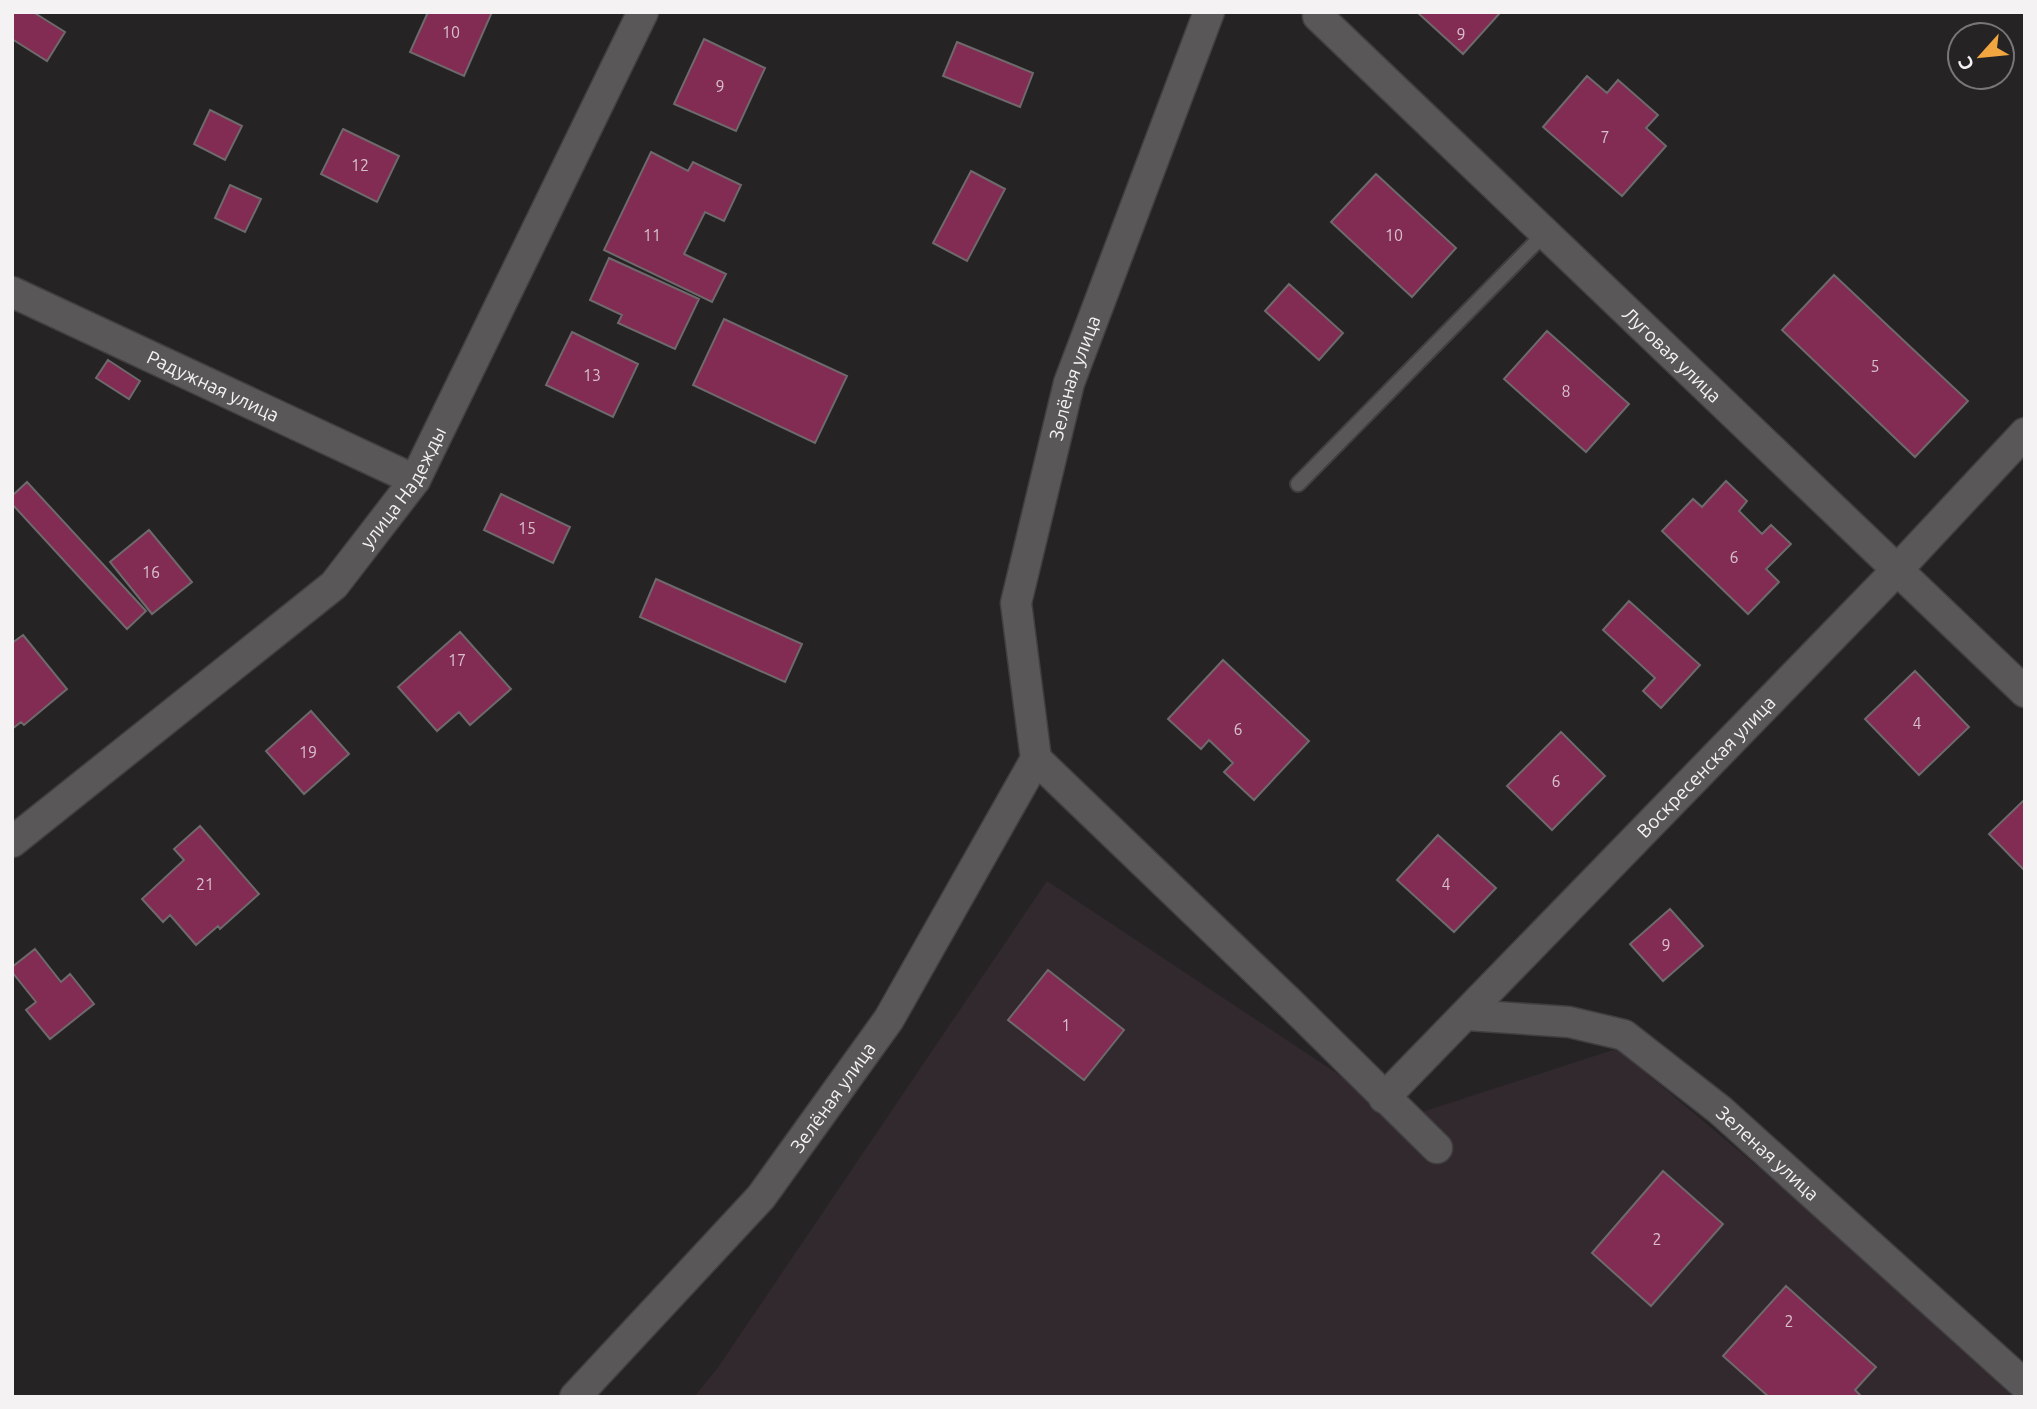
<svg xmlns="http://www.w3.org/2000/svg" width="2037" height="1409" viewBox="0 0 2037 1409" font-family="Ubuntu,sans-serif">
<style>
.built{fill:#32292f}
.building{fill:#822b53;stroke:#6e696b;stroke-width:2}
.lines{fill:none;stroke-linecap:round;stroke-linejoin:round}
.lane-casing{stroke:#413f40;stroke-width:18}
.street-casing{stroke:#413f40;stroke-width:33}
.lane{stroke:#5a5759;stroke-width:14}
.street{stroke:#5a5759;stroke-width:30}
.labels{text-anchor:middle;dominant-baseline:central;stroke-width:6;stroke-linejoin:round;paint-order:stroke}
.number-label{font-size:16px;fill:#d8c0cb}
.street-label{font-size:19px;fill:#f4f2f3;stroke:#262325}
</style>
<rect width="100%" height="100%" fill="#262325"/>
<path class="built" d="M1047 881 1404 1118 1619 1048 1634 1063 2025 1391V1397H694L717 1369Z"/>
<path class="building" d="M12 12H33L65 32 47 61 12 39Z
M428 12H492L464 76 410 52Z
M1417 12H1497L1499 14 1463 54Z
M704 39 765 68 736 131 674 104Z
M957 42 1033 73 1020 107 943 76Z
M1587 76 1607 93 1618 80 1658 115 1646 128 1666 146 1622 196 1543 127Z
M210 110 242 126 225 160 194 144Z
M343 129 399 156 377 202 321 174Z
M651 152 688 171 693 162 741 185 724 221 705 212 684 254 726 274 712 302 604 250Z
M971 171 1005 189 967 261 933 243Z
M1376 174 1456 248 1412 297 1331 222Z
M230 185 261 199 245 232 215 218Z
M609 258 699 299 675 349 618 323 622 315 590 300Z
M1834 275 1968 401 1915 457 1782 330Z
M1289 284 1343 333 1319 360 1265 311Z
M724 319 847 376 815 443 693 385Z
M1547 331 1629 404 1586 452 1504 379Z
M572 332 638 364 613 417 546 385Z
M108 360 140 381 129 399 96 378Z
M1726 481 1747 501 1739 511 1762 534 1771 525 1791 544 1766 569 1779 582 1748 614 1662 531 1693 499 1702 507Z
M27 482 146 611 127 629 12 504V496Z
M501 494 570 527 553 563 484 530Z
M149 530 192 582 152 614 110 562Z
M656 579 802 644 785 682 640 617Z
M1629 601 1700 665 1661 708 1643 691 1655 678 1603 630Z
M460 632 511 689 470 725 459 712 437 731 398 687Z
M23 635 67 689 24 725 21 722 12 729V643Z
M1223 660 1309 741 1254 800 1224 772 1233 763 1209 740 1201 749 1168 719Z
M1915 671 1969 727 1919 775 1865 719Z
M311 711 349 754 304 794 266 751Z
M1561 732 1605 776 1552 830 1507 786Z
M2025 799V871L1989 834Z
M200 826 259 894 220 929 218 926 196 945 170 915 163 922 142 899 184 860 174 849Z
M1438 835 1496 888 1454 932 1397 880Z
M1670 909 1703 946 1663 981 1630 944Z
M35 949 61 982 70 974 94 1004 50 1039 26 1010 36 1002 12 972V967Z
M1048 970 1124 1030 1084 1080 1008 1020Z
M1663 1171 1723 1224 1651 1306 1592 1253Z
M1786 1286 1876 1367 1855 1390 1862 1397H1769L1723 1356Z"/>
<g class="lines">
<g class="lane-casing">
<path id="lane" d="M1298 484 1545 233"/>
</g>
<g class="street-casing">
<g id="street">
<path id="s1" d="M1318 16 2025 692"/>
<path id="s2" d="M12 292 415 480"/>
<path d="M1036 759 1290 1003 1437 1148"/>
<path id="s3" d="M12 842 334 585 415 480 643 12"/>
<path id="s4" d="M1467 1015 1569 1022 1624 1035 1720 1110 2025 1385"/>
<path id="s5" d="M1384 1098 1897 570 2025 433"/>
<path id="s6" d="M575 1397 761 1197 889 1019 1036 759 1016 603 1069 383 1209 12"/>
</g>
</g>
<use href="#lane" class="lane"/>
<use href="#street" class="street"/>
</g>
<g class="labels">
<g class="number-label">
<text x="451" y="32">10</text>
<text x="1461" y="34">9</text>
<text x="720" y="86">9</text>
<text x="1605" y="137">7</text>
<text x="360" y="165">12</text>
<text x="652" y="235">11</text>
<text x="1394" y="235">10</text>
<text x="1875" y="366">5</text>
<text x="592" y="375">13</text>
<text x="1566" y="391">8</text>
<text x="527" y="528">15</text>
<text x="1734" y="557">6</text>
<text x="151" y="572">16</text>
<text x="457" y="660">17</text>
<text x="1917" y="723">4</text>
<text x="1238" y="729">6</text>
<text x="308" y="752">19</text>
<text x="1556" y="781">6</text>
<text x="205" y="884">21</text>
<text x="1446" y="884">4</text>
<text x="1666" y="945">9</text>
<text x="1066" y="1025">1</text>
<text x="1657" y="1239">2</text>
<text x="1789" y="1321">2</text>
</g>
<g class="street-label">
<text stroke="none"><textPath href="#s1" startOffset="490">Луговая улица</textPath></text>
<text stroke="none"><textPath href="#s6" startOffset="1181">Зелёная улица</textPath></text>
<text stroke="none"><textPath href="#s2" startOffset="222">Радужная улица</textPath></text>
<text stroke="none"><textPath href="#s3" startOffset="532">улица Надежды</textPath></text>
<text stroke="none"><textPath href="#s5" startOffset="462">Воскресенская улица</textPath></text>
<text stroke="none"><textPath href="#s6" startOffset="396">Зелёная улица</textPath></text>
<text stroke="none"><textPath href="#s4" startOffset="345">Зеленая улица</textPath></text>
</g>
</g>
<rect width="2037" height="1409" fill="none" stroke="#f4f2f3" stroke-width="28"/>
<g transform="translate(1981 56) rotate(243)"><circle r="33" fill="#262325" stroke="#787677" stroke-width="2"/>
<path d="M0-5L12 26L0 18L-12 26Z" fill="#f1a640"/>
<text y="-10" font-size="19" font-weight="bold" text-anchor="middle" fill="#f4f2f3">С</text>
</g>
</svg>
